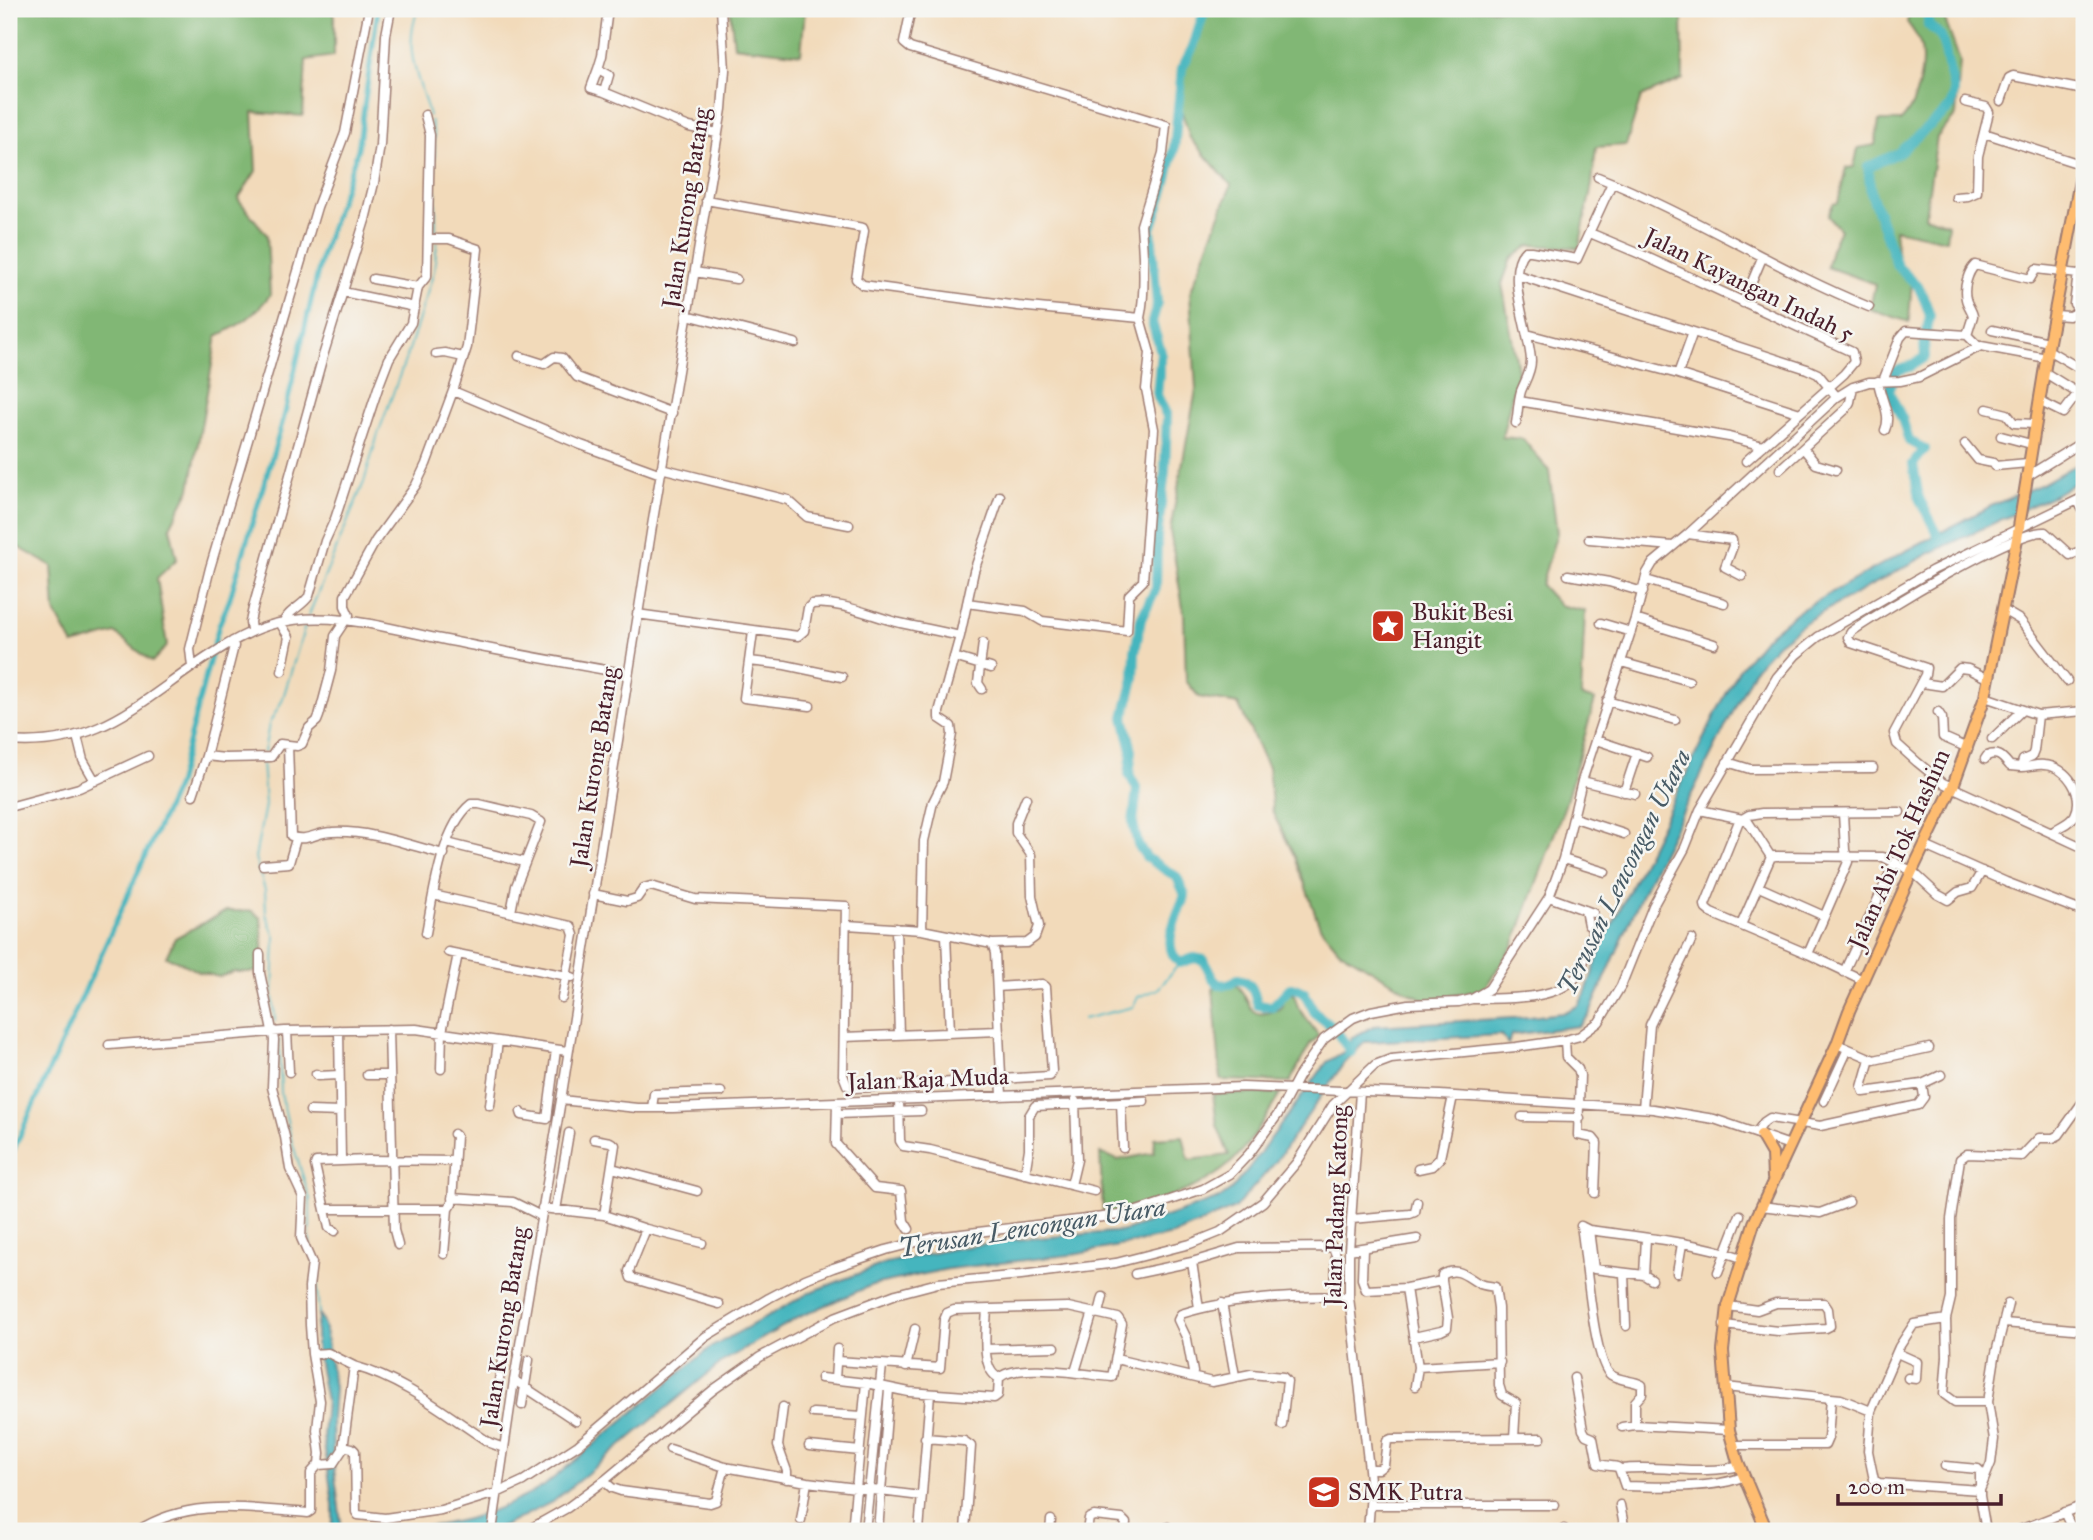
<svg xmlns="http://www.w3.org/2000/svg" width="2093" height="1540" viewBox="0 0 2093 1540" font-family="'IM FELL Great Primer',serif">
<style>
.forest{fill:#81b774;stroke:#666b50;stroke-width:2}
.water{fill:#45b5be;stroke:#486a74;stroke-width:2}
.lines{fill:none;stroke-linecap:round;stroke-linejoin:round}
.stream{stroke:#45b5be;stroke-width:2}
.canal{stroke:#45b5be;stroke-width:5}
.river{stroke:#45b5be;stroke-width:10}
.minor-casing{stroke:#9e7c72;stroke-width:11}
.major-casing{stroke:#9e7c72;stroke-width:14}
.minor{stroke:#fff;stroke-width:8}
.major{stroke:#febc70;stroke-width:10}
.labels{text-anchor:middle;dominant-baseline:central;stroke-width:5;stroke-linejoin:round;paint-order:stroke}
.street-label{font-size:24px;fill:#4a1f2b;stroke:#f6f6f2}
.poi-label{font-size:24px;fill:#4a1f2b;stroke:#f6f6f2;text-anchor:start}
.water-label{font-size:26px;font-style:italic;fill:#485b66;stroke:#f6f6f2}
</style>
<rect width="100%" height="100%" fill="#f6f6f2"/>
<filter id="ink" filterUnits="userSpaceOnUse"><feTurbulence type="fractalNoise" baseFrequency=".0143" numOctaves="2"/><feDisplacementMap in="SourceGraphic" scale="14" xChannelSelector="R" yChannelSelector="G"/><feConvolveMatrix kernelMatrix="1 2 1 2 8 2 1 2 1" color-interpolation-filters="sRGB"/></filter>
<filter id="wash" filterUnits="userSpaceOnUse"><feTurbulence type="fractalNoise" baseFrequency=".00686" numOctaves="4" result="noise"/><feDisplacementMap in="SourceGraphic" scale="28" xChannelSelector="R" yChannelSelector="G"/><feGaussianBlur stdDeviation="1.57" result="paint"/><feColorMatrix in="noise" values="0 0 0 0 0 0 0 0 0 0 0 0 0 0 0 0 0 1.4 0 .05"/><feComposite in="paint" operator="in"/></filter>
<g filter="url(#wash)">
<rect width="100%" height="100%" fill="#f2daba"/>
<path class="forest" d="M9 9H334V56L306 60 303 116 253 112 256 171 238 199 267 235 270 295C253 317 242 324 217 336L190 489 170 527 177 559 157 578 167 646 152 662 115 633 73 645 55 612 52 566 9 542Z
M730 9H805L801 54 734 46Z
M1205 9H1682L1683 79 1641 97 1626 145 1596 147 1592 184 1579 248 1530 245 1511 259 1502 284 1518 370 1502 437 1523 439 1549 471 1557 533 1541 585 1559 605 1585 611 1581 696 1595 700 1565 805 1514 944 1484 989 1428 1001 1410 993 1339 950 1320 927 1295 857 1273 813 1268 768 1238 704 1199 697 1186 681 1184 614 1170 531 1196 390 1190 293 1231 185 1190 138 1178 99 1180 70Z
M1911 9H1948L1945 20 1960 61 1956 115 1937 137 1925 216 1948 224 1946 240 1895 229 1898 262 1912 278 1909 322 1870 309 1875 284 1827 267 1831 249 1840 230 1828 216 1833 204 1838 203 1846 168 1854 167 1858 148 1875 145 1879 121H1901C1917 106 1927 62 1919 41 1917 35 1911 28 1907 22Z
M226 911H252L261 918 263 949 259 957V972H234L219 977 199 972 176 960 166 957 175 938Z
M1235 984C1255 1000 1242 1025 1281 1008L1285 991 1294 994 1298 1007 1319 1036 1310 1044 1290 1082 1221 1080 1213 989Z
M1281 1093C1264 1119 1247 1152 1221 1171 1189 1195 1142 1206 1103 1213L1100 1153 1118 1160 1154 1153 1155 1138 1183 1136 1189 1160 1229 1155 1217 1125 1213 1094Z"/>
<path class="water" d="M2084 460V477L2054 495 1930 553 1810 619 1777 644 1755 668 1644 889 1589 1015 1579 1026 1511 1035 1508 1044 1501 1035 1365 1042 1344 1063 1275 1163 1235 1208 1173 1235 1078 1254 948 1269 872 1285 799 1317 722 1362 554 1501 504 1526 487 1531H167L214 1525 330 1530 333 1520V1504L323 1437 326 1401 316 1348V1328L319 1313 325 1328 334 1388 332 1418 333 1462 342 1530C420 1532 476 1526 544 1486L710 1348 811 1292 886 1263 952 1249 1011 1240 1125 1231 1220 1198 1231 1190 1249 1168 1327 1062 1350 1048 1351 1038 1374 1026 1530 1017 1562 1013 1578 1006 1585 994 1603 944 1716 713 1740 668 1764 639 1797 612 1902 553 1991 506 2040 485Z"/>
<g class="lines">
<path class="stream" d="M418 9C402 53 419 75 429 116
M431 121 434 136 436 234
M308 617 364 482 378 434 410 347 434 271 437 243
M264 752 269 724 282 701 306 623
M262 761 265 805 255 858 265 890 266 914 275 937 273 995 275 1021
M1083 1019 1133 1007 1138 997 1158 989 1180 963
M279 1040 281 1093 291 1139 310 1199V1248L319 1272 317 1291 319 1313"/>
<path class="canal" d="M9 1160 177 785 219 625 229 601 284 417 322 254 358 149 378 9"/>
<path class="river" d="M1205 9 1193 47 1182 68 1174 149 1164 190 1151 229 1157 304 1152 322 1161 352 1157 395 1167 416 1165 472 1157 537 1156 588 1141 619 1135 652 1134 679 1124 717 1132 751 1129 774 1137 789 1133 823 1138 845 1147 858 1177 877 1185 895C1178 914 1159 947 1180 963L1194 958 1204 960 1213 979 1219 985 1230 984 1238 979C1253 982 1253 991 1258 1005L1272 1007 1290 988H1295L1304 992 1315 1013 1334 1028 1351 1052
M1928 9V25L1941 36 1945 51 1954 91 1951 107 1898 153 1868 167 1871 193 1897 266 1918 286 1925 301 1930 316 1924 342 1925 357 1909 367 1896 371 1888 390 1902 418 1909 441 1925 449 1913 464 1919 498 1941 541"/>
</g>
</g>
<g filter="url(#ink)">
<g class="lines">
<g class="minor-casing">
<path id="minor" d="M608 9 602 56 598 69 609 75 604 92 689 127 717 133
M911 9 904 43 910 48 1166 125 1163 153 1141 225C1143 252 1146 291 1140 318
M598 69 591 88 604 92
M2001 101 2009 78 2013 76 2084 90
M1984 133 2083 165
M1598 177C1691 214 1776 269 1869 307
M1956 197 1968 196 1977 192 1978 156 1989 112 1986 107 1965 102
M706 200 863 228 864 231 856 279 863 285 1018 306 1140 318 1150 353 1146 389 1154 429 1143 581 1129 595 1127 631 1042 621 1025 611 967 603
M1590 233 1640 254 1852 352 1854 362 1844 374 1746 461
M695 272 736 279
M2078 274 2074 304 2084 316
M1518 275 1807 369 1818 374 1837 397
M373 279 418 287
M343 292 415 307
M1743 303 1762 258
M687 315 795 343
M2055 315 2069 316 2079 311
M1992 330 2049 342
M1527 334 1678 374 1800 413
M1967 335 1973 316C1972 310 1967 305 1966 299 1963 288 1968 272 1975 265L2030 279 2036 269 2078 274 2084 271
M2048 350 2084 371
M436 354 445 353 463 357
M519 356 544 364 554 357 562 358 577 377 672 413
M2044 372 2076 392
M1678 374 1693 332
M1878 381C1880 398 1892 414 1885 430
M1883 381 1900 338 1906 331 1967 335 1978 346
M453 391 581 445 661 474
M1519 401 1729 437 1763 446
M2039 401 2063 413 2084 385
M1987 409 2007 414 2014 423 2035 424
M1516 423C1518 413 1518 401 1521 391 1525 381 1531 372 1531 361 1530 332 1504 272 1525 251H1531L1577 259 1612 183
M2001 436 2031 444
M1965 444 1978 460 1993 463 1995 466 2028 463
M1803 448 1816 464 1836 470
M661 468 788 500 807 517 849 525
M1780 469 1846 409 1850 402 1853 387
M2026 477 2084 441
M2078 501 2084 512
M1688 534 1732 540 1733 546 1725 567 1742 576
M1589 539 1673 546
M2084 550 2070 555 2045 532C2016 529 1880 612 1851 632L1848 637 1851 643 1926 668 1925 675 1894 733 1897 744 1917 762 1943 783 2084 848
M1568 575 1609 582 1643 592
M1646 580 1724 603
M2003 610 2020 620 2067 681
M637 614 798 636 804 631 808 608 812 604C841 601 869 615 896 622 917 627 939 631 960 636
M1635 619 1714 644
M1601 623 1631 632
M251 631 250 622 253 608 323 356 365 220 374 183 380 145 386 35 391 9
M753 632 744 698 810 706
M954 657 991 668
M749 661 785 665 842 677
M1621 662 1689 681
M192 667 190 649 210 568 317 207 345 133 369 9
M282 671 289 637 282 626C286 611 301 608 309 596L325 541 335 519 379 385 389 359 411 323 418 287 427 276 430 135 425 115
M1922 683 1942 686 1960 668 1968 669 1989 679
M982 689 978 683 983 643
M1985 697 2038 715 2084 711
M1607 701 1675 720
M1938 712 1942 718 1943 737 1968 748
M77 736 83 760 95 781
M1992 739 2022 710
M1596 740 1647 757
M9 741C103 748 140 700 212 654 232 641 251 630 274 624 329 609 386 628 441 639 503 652 566 663 628 674
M288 745 291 836C306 843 316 832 332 832 370 830 408 845 444 854
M206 756 225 758 271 757 280 744 297 746 302 744 309 728 317 721 319 716 331 671 335 636 349 615 345 606V596L376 540 416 485 426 464 453 391 467 347 478 249 449 239H428
M1985 759 1987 756C1999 751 2003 758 2010 766L2021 767 2023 760 2032 756 2034 751 2038 715
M1727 762 1750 769 1873 768
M2021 767C2029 767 2037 764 2044 765 2067 766 2085 794 2075 815 2070 824 2059 826 2053 832
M1582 781 1635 794
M1624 792 1637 753
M193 795 206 756 234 646 233 641
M9 807 79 788 148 756
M1700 810 1747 820 1771 857
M1575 818 1624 834
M447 843 524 862
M1925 846 2006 882 2084 912
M1563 859 1605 872
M263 865 289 863 296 839
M1759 887 1824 916
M593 894 627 901 637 898 644 888 651 886 695 899 846 906 843 1075 847 1085 855 1088 1050 1076 1052 1071 1046 987 1042 984 997 987
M433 895 571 926 574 935 562 998
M1549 897 1593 913
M847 925 922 930 992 944 995 953 1002 1095
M1741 925 1771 857 1775 856 1883 857 1912 871 1937 894 1948 900 1958 892 1972 888 1982 871
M896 928 899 1035
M922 930 924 841 933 802 943 782 952 734 951 726 939 718V712L960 636 974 571 1000 496
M426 933C433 897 441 828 471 804H479L531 816 541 822 516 886 511 912
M946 935 950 1033
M992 944 1027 943 1035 937 1039 926 1032 896 1031 855 1016 833V823L1026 798
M448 952 572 977
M1808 954 1848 862 1845 850 1843 813
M1844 972 1895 862
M1863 980 1808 954 1711 913 1706 909 1705 905 1739 821 1749 815 1762 813 1900 812
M1474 999C1503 998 1556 1001 1576 977 1584 968 1589 941 1593 929L1588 925 1585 910
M389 1029 394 1230 398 1245
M339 1030 341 1160
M287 1031 289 1072
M844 1037 999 1031
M1565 1040 1566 1057 1578 1069 1580 1075 1578 1135 1593 1138 1597 1143 1595 1193
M1837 1044 1874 1060 1929 1048
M109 1045 285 1031 416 1029 567 1051
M1870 1059 1862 1087 1864 1092 1922 1084 1941 1075
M441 1069 442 1032 458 954
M316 1074 318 1076 339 1075
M367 1075H390
M1360 1092 1349 1250V1297L1369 1469 1371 1493 1368 1531
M561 1100 637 1108H673L1243 1087 1440 1095 1653 1109 1714 1119 1790 1145
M899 1100 900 1141 903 1146 930 1150 1094 1191
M1824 1101 1848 1049
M837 1102 836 1144 875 1188 901 1191 904 1221 909 1229
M1121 1102 1123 1148
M490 1105 498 1041
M652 1108 654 1094 721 1092
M1643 1108 1650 1025 1692 939
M310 1111 340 1112
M521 1112 522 1115 547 1119 556 1050
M837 1114 921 1111
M1522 1117 1580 1118
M1756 1133 1764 1122 1770 1118 1820 1126 1918 1105 1924 1097 1922 1084
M594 1139 610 1142 615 1145 604 1215
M612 1168 697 1191
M1418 1169 1432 1166 1440 1158 1453 1096
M1025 1174 1029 1149V1116L1035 1106 1144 1101
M1071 1185 1077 1160 1075 1101
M452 1198 513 1202 541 1216
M1761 1206 1820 1213 1849 1202
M542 1208 604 1215 646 1229 702 1243
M326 1209H448
M556 1210 569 1133
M1352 1219 1410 1214 1415 1212 1417 1202
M1581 1226C1586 1251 1593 1364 1611 1375 1620 1381 1633 1380 1642 1385V1394L1635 1402V1425
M1581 1226 1589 1230C1639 1237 1694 1241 1742 1258
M646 1229 629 1271 631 1278 719 1304
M1589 1230 1594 1269 1644 1275 1652 1280
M335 1231 329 1228 315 1165 316 1162 368 1160 454 1161
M1363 1249 1362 1279 1366 1290 1406 1288 1442 1281 1448 1318 1447 1328 1441 1331 1414 1337
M1349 1250 1417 1239
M444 1254 448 1209 452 1203 456 1136 454 1134
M1718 1272 1740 1215
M1624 1273 1626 1326
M1677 1273 1682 1244
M1135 1274 1192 1262
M1644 1275 1646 1238
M1442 1281V1275C1457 1266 1466 1276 1478 1283 1484 1286 1490 1286 1495 1287L1498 1308 1499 1385 1502 1395 1516 1403 1514 1438
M1406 1288 1418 1367 1415 1386
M1222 1303 1235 1376
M1199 1308 1192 1262 1239 1248 1333 1247 1336 1255 1335 1296
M987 1310C986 1328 980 1370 999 1378
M1099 1313 1103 1297
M1946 1319 1914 1324 1899 1347 1871 1411 1868 1451 1874 1480 1879 1483 1980 1490
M2004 1323 2084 1330
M1724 1325 1778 1331 1826 1328 1830 1326 1828 1309 1824 1303H1776L1757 1310 1728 1306
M986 1349 1055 1347
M1897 1353 1917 1362 1916 1379 1908 1378
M312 1354 328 1353 354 1366
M1116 1359 1212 1382 1251 1374 1283 1377 1287 1381 1282 1425
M906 1367 915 1329
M1418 1367 1500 1362
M1075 1372 1093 1312
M1193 1372 1187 1339 1178 1320 1181 1314C1231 1298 1297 1295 1349 1297
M821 1378 866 1383 909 1392 994 1398 998 1395 999 1378C1017 1361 1087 1375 1112 1377L1122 1324 1118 1318 1068 1307 954 1310 947 1313 944 1320 940 1368 837 1361
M1574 1378 1583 1430 1586 1435 1593 1438 1598 1464C1624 1470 1615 1459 1625 1486 1656 1487 1718 1489 1744 1476
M835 1379 837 1349
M514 1380 576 1421
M498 1387 505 1341
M1725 1387 1841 1399 1871 1411
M1988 1402H1955L1944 1394 1947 1356 1946 1319 1951 1298V1219L1960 1159 1967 1154 2022 1156 2039 1138H2053L2059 1135 2084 1100
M522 1405 529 1360
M783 1407 778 1446 787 1471V1479
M813 1413 862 1416
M1622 1427 1635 1425 1729 1430
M925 1438 964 1441 971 1446 965 1531
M1733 1445H1825L1828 1438 1831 1398
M343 1446 352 1448 355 1451 356 1512 358 1515 385 1518 441 1510 499 1492 523 1481 578 1445 705 1337 769 1298 805 1279 833 1268 886 1250 936 1237 1128 1214 1203 1189 1230 1174 1249 1154 1279 1113 1298 1077 1324 1039 1353 1018 1371 1011 1408 1004 1459 1002 1472 999 1489 989 1549 897 1563 859 1582 781 1635 619 1647 573 1653 563 1688 534 1837 397 1853 387 1869 382 1900 381 1919 377 1981 346 2047 358
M809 1446 860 1451
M670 1449 725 1467
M318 1465 333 1464 343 1449 354 1366C405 1380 447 1415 490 1443L504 1448
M1945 1466 1978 1469 1980 1471V1496L1986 1531
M1369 1469H1379L1384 1465 1387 1441 1391 1439 1541 1438
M1620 1469C1660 1464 1701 1476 1740 1466
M604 1481 612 1488 621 1491 710 1503 716 1501 725 1467 807 1482 921 1496
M1980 1490 1991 1463 1994 1439 1988 1402 1995 1357 2008 1304
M1370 1505H1555
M1620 1505 1625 1531
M2064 1512 2073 1531
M801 1520 807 1482
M137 1531C190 1497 248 1509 308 1513L311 1511V1473L319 1464 320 1453 317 1430 320 1401 312 1354 310 1325 309 1287 312 1263 301 1238 303 1197 290 1169 285 1137 272 1087 274 1040 260 973V954
M492 1531 514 1380 561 1100 652 526 722 109 725 70 721 9
M526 1531 567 1508 605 1480 713 1390 760 1357 835 1317 896 1294 938 1283 1021 1275 1116 1263 1190 1244 1220 1232 1263 1202 1297 1162 1333 1105 1375 1065 1391 1059 1516 1047 1565 1040 1580 1036 1599 1022 1621 986 1653 906 1685 848 1700 810 1777 677 1796 655 1818 637 1933 570 2084 497
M796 1531H812
M852 1531 866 1383
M865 1531 882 1365
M878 1531 889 1389
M919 1531 930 1394
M1050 1531 1051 1520
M1087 1531 1089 1518 1094 1516 1122 1519 1126 1523 1125 1531
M1167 1531 1168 1527
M1563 1531 1564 1529
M2017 1531 2084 1505"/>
</g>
<g class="major-casing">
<path id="major" d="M1761 1135 1772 1154 1773 1178
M1767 1531 1738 1462 1729 1430 1723 1351 1728 1306 1754 1223 1837 1044 1849 1011 1912 871 1953 786 1985 697 2017 539 2049 342 2084 160"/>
</g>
<use href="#minor" class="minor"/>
<use href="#major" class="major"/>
</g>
</g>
<defs>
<g id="sight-square" transform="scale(1.75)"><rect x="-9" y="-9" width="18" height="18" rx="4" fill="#c8321e" stroke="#f6f6f2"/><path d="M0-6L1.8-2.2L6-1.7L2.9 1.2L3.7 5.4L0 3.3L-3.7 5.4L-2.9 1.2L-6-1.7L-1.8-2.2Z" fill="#fff"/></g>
<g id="school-square" transform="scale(1.75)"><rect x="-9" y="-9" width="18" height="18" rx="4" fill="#c8321e" stroke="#f6f6f2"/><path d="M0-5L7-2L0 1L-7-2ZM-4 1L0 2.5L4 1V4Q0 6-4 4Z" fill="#fff"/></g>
</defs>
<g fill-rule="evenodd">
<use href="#sight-square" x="1388" y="626"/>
<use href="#school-square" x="1324" y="1492"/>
</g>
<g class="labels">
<g class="street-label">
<text transform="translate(686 208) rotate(-81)">Jalan Kurong Batang</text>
<text transform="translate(1749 285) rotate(26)">Jalan Kayangan Indah 5</text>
<text transform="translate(594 767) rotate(-81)">Jalan Kurong Batang</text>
<text transform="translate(1899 849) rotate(-66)">Jalan Abi Tok Hashim</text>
<text transform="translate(928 1079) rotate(-2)">Jalan Raja Muda</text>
<text transform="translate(1336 1206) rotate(-88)">Jalan Padang Katong</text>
<text transform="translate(504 1327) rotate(-81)">Jalan Kurong Batang</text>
</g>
<g class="poi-label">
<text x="1412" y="612">Bukit Besi<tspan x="1412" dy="28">Hangit</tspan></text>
<text x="1348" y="1492">SMK Putra</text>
</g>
<g class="water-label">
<text transform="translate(1624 872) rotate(-64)">Terusan Lencongan Utara</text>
<text transform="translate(1032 1227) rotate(-9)">Terusan Lencongan Utara</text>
</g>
</g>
<rect width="2093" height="1540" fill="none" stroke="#f6f6f2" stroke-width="35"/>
<path d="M1838 1494v10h163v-10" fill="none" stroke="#4a1f2b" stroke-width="3.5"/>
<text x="1848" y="1494" font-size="21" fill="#4a1f2b" stroke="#f6f6f2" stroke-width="5" paint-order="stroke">200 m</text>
</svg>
